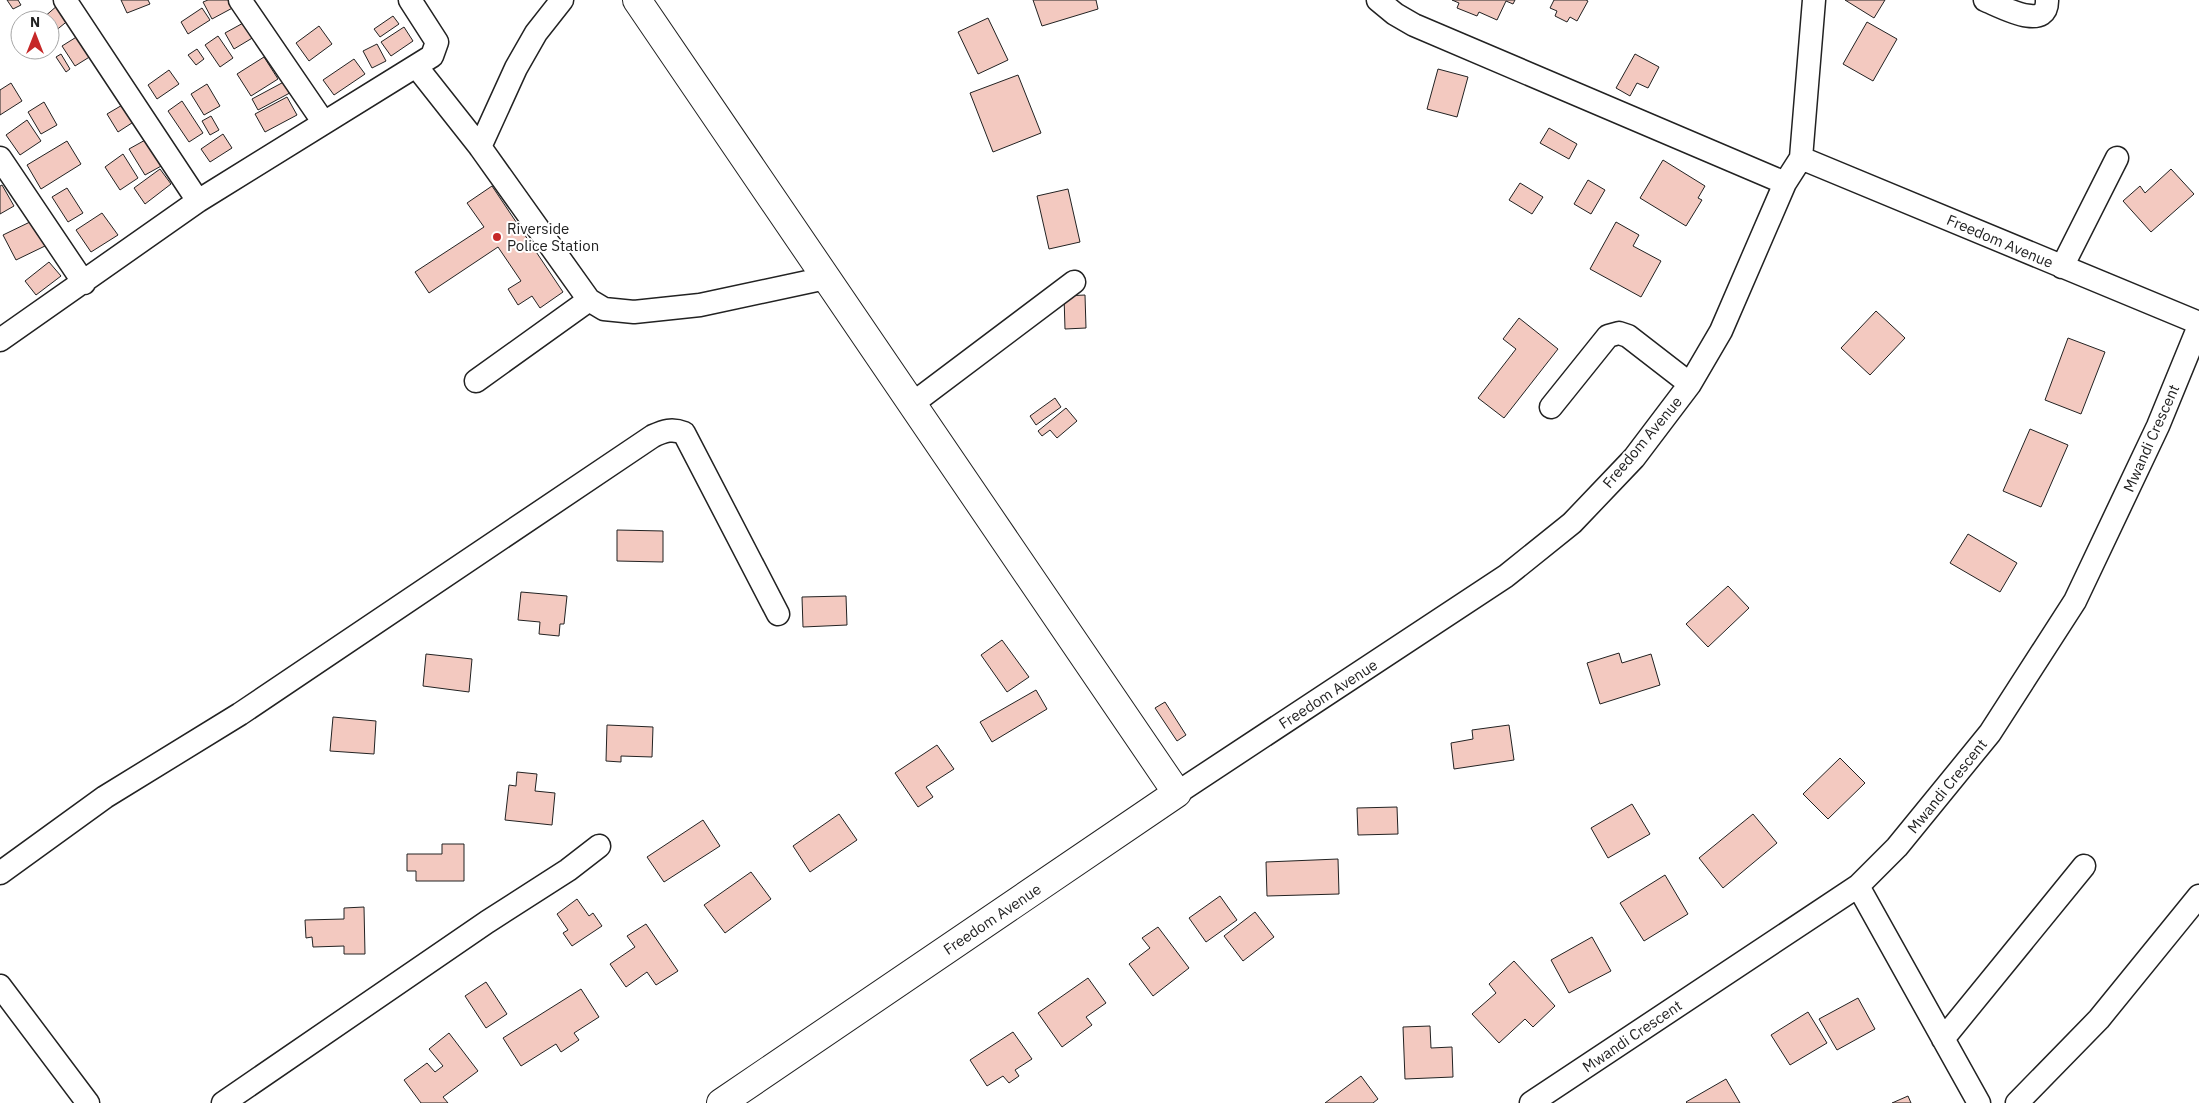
<svg xmlns="http://www.w3.org/2000/svg" width="2199" height="1103" viewBox="0 0 2199 1103" font-family="'IBM Plex Sans',sans-serif">
<style>
.building{fill:#f3c9c0;stroke:#222}
.lines{fill:none;stroke-linecap:round;stroke-linejoin:round}
.minor-casing{stroke:#222;stroke-width:25}
.major-casing{stroke:#222;stroke-width:30}
.minor{stroke:#fff;stroke-width:22}
.major{stroke:#fff;stroke-width:28}
.poi-dot{fill:#c62828;stroke:#fff;stroke-width:2}
.labels{text-anchor:middle;dominant-baseline:central;stroke-width:4;stroke-linejoin:round;paint-order:stroke}
.poi-label{font-size:15px;fill:#222;stroke:#fff;text-anchor:start}
.street-label{font-size:15px;fill:#222;stroke:#fff}
</style>
<rect width="100%" height="100%" fill="#fff"/>
<path class="building" d="M7 0H18L21 5 13 9Z
M121 0H148L150 4 127 13Z
M208 0H235L238 5 212 19 203 2Z
M1033 0H1096L1098 9 1042 26Z
M1452 0H1515L1513 4 1506 1 1497 20 1479 12 1477 16 1457 8 1459 3Z
M1554 0H1586L1588 1 1577 21 1570 17 1567 22 1555 16 1557 11 1550 8Z
M1845 0H1885L1874 18Z
M58 5 70 19 54 32 50 26V20L43 18Z
M202 8 210 20 188 34 181 22Z
M393 16 399 24 380 37 374 29Z
M988 18 1008 60 978 74 958 32Z
M245 22 254 37 234 49 225 33Z
M1867 22 1897 39 1873 81 1843 64Z
M319 26 332 44 309 61 296 43Z
M404 27 413 41 391 56 381 42Z
M78 36 91 56 75 66 62 46Z
M218 36 233 58 220 67 205 45Z
M377 44 386 61 372 68 363 51Z
M197 49 204 59 196 65 188 55Z
M61 54 70 69 66 72 56 57Z
M1635 54 1659 67 1648 88 1637 83 1630 96 1616 88Z
M264 57 278 79 251 96 237 74Z
M354 59 365 74 334 95 323 80Z
M1438 69 1468 77 1457 117 1427 109Z
M169 70 179 84 157 99 148 85Z
M1018 75 1041 133 993 152 970 93Z
M293 77 299 88 258 110 252 99Z
M11 83 22 101 0 115V90Z
M207 84 220 106 204 115 191 94Z
M287 97 297 115 265 132 255 114Z
M182 101 203 133 189 142 168 111Z
M44 102 57 125 41 134 28 112Z
M124 104 135 121 118 132 107 114Z
M211 116 219 130 210 135 202 121Z
M27 120 41 141 20 155 6 135Z
M1549 128 1577 144 1569 159 1540 143Z
M223 134 232 148 210 162 201 149Z
M147 139 163 165 145 175 129 149Z
M67 141 81 164 41 189 27 165Z
M123 154 138 178 120 190 105 167Z
M1663 160 1705 186 1698 198 1702 200 1686 226 1640 198Z
M160 169 171 184 145 204 134 188Z
M2171 169 2194 194 2151 232 2123 201 2140 186 2145 193Z
M1588 180 1605 190 1591 214 1574 204Z
M1520 183 1543 197 1532 214 1509 200Z
M2 185 14 206 0 214V186Z
M492 186 563 292 540 308 532 296 518 305 508 289 521 281 498 247 429 293 415 272 484 227 467 203Z
M67 188 83 213 68 222 52 197Z
M1068 189 1080 242 1049 249 1037 196Z
M102 213 118 235 91 252 76 230Z
M32 221 45 246 16 260 3 235Z
M1616 222 1639 235 1633 246 1661 261 1641 297 1590 269Z
M49 262 61 276 36 295 25 281Z
M1085 295 1086 328 1065 329 1064 296Z
M1876 311 1905 338 1870 375 1841 348Z
M1519 318 1558 349 1504 418 1478 398 1516 349 1503 339Z
M2068 338 2105 352 2081 414 2045 400Z
M1055 398 1061 407 1036 425 1030 416Z
M1066 408 1077 421 1057 438 1050 430 1042 436 1038 431Z
M2030 429 2068 445 2041 507 2003 491Z
M617 530 663 531V562L617 561Z
M1968 534 2017 563 2000 592 1950 563Z
M1728 586 1749 608 1708 647 1686 624Z
M521 592 567 596 564 624H560L559 636 539 634 540 622 518 620Z
M846 596 847 625 803 627 802 597Z
M1002 640 1029 677 1007 692 981 655Z
M1619 653 1622 663 1651 654 1660 685 1600 704 1587 663Z
M426 654 472 659 469 692 423 686Z
M1036 690 1047 709 992 742 980 722Z
M1165 702 1186 735 1177 741 1155 708Z
M333 717 376 721 374 754 330 751Z
M607 725 653 727 652 757 621 756V762L606 761Z
M1509 725 1514 760 1454 769 1451 743 1473 739 1472 730Z
M937 745 954 769 926 787 933 797 918 807 895 773Z
M1840 758 1865 783 1828 819 1803 794Z
M517 772 537 774 535 791 555 793 552 825 505 820 509 785 516 786Z
M1632 804 1650 834 1608 858 1591 828Z
M1397 807 1398 834 1358 835 1357 808Z
M839 814 857 840 810 872 793 846Z
M1753 814 1777 843 1723 888 1699 858Z
M703 820 720 846 664 882 647 857Z
M442 844H464V881H416V871H407V854H442Z
M1338 859 1339 894 1267 896 1266 862Z
M751 872 771 899 725 933 704 905Z
M1665 875 1688 914 1644 941 1620 903Z
M1220 896 1237 920 1206 942 1189 918Z
M577 899 589 916 593 913 602 926 572 946 563 933 568 930 557 914Z
M364 907 365 954H344V946L313 947 312 937 306 938 305 920 344 919V908Z
M1255 912 1274 937 1243 961 1224 936Z
M646 924 678 971 656 985 647 972 626 987 610 964 635 947 627 936Z
M1158 927 1189 968 1153 996 1129 964 1150 948 1142 938Z
M1592 937 1611 971 1569 993 1551 960Z
M1514 961 1555 1006 1533 1027 1525 1019 1499 1043 1472 1014 1496 993 1489 984Z
M1088 978 1106 1003 1086 1017 1092 1025 1062 1047 1038 1013Z
M486 982 507 1014 486 1028 465 996Z
M581 989 599 1017 574 1033 579 1040 561 1052 556 1044 521 1066 503 1038Z
M1858 998 1875 1029 1837 1050 1819 1019Z
M1808 1012 1827 1043 1790 1065 1771 1035Z
M1430 1026 1431 1048 1452 1047 1453 1077 1405 1079 1403 1027Z
M1013 1032 1032 1059 1015 1070 1019 1076 1009 1083 1003 1076 987 1086 970 1060Z
M449 1033 478 1071 443 1097 448 1103H421L404 1080 427 1063 435 1072 443 1066 429 1049Z
M1361 1076 1378 1099 1373 1103H1325Z
M1726 1079 1740 1103H1687L1686 1102Z
M1908 1096 1911 1103H1892Z"/>
<g class="lines">
<g class="minor-casing">
<path id="minor" d="M65 0 198 201
M240 0 324 123
M1378 0 1395 14 1414 25 1785 183
M1985 0C2000 6 2048 33 2047 0
M416 66 480 147 589 300 604 309 634 312 700 305 826 278
M480 147 516 68 536 33 562 0
M0 158 84 283
M1801 158 2199 323
M2062 267 2117 158
M0 340 198 201 432 56 437 42 410 0
M476 381 589 300
M912 404 1074 282
M1551 407 1608 336 1619 333 1628 336 1690 384
M1177 793 1506 576 1572 523 1634 458 1690 384 1721 331 1785 183 1801 158 1814 0
M0 873 105 797 240 714 653 436C664 431 672 428 684 433L778 614
M1858 886 1979 1103
M0 986 88 1103
M1943 1039 2084 866
M223 1103 487 922 568 870 599 846
M1531 1103 1858 886 1897 847 1990 733 2075 601 2158 426 2199 326
M2017 1103 2099 1019 2199 896"/>
</g>
<g class="major-casing">
<path id="major" d="M637 0 1177 793 721 1103"/>
</g>
<use href="#minor" class="minor"/>
<use href="#major" class="major"/>
</g>
<circle class="poi-dot" cx="497" cy="237" r="5"/>
<g class="labels">
<g class="poi-label">
<text x="507" y="228">Riverside<tspan x="507" dy="17">Police Station</tspan></text>
</g>
<g class="street-label">
<text transform="translate(2000 241) rotate(23)">Freedom Avenue</text>
<text transform="translate(2151 438) rotate(-66)">Mwandi Crescent</text>
<text transform="translate(1642 442) rotate(-50)">Freedom Avenue</text>
<text transform="translate(1328 694) rotate(-33)">Freedom Avenue</text>
<text transform="translate(1947 786) rotate(-51)">Mwandi Crescent</text>
<text transform="translate(992 919) rotate(-34)">Freedom Avenue</text>
<text transform="translate(1632 1036) rotate(-34)">Mwandi Crescent</text>
</g>
</g>
<g transform="translate(35 35)"><circle r="24" fill="#ffffff" stroke="#a7a7a7"/>
<path d="M0-4L9 19L0 12L-9 19Z" fill="#c62828"/>
<text y="-8" font-size="14" font-weight="bold" text-anchor="middle" fill="#222222">N</text>
</g>
</svg>
